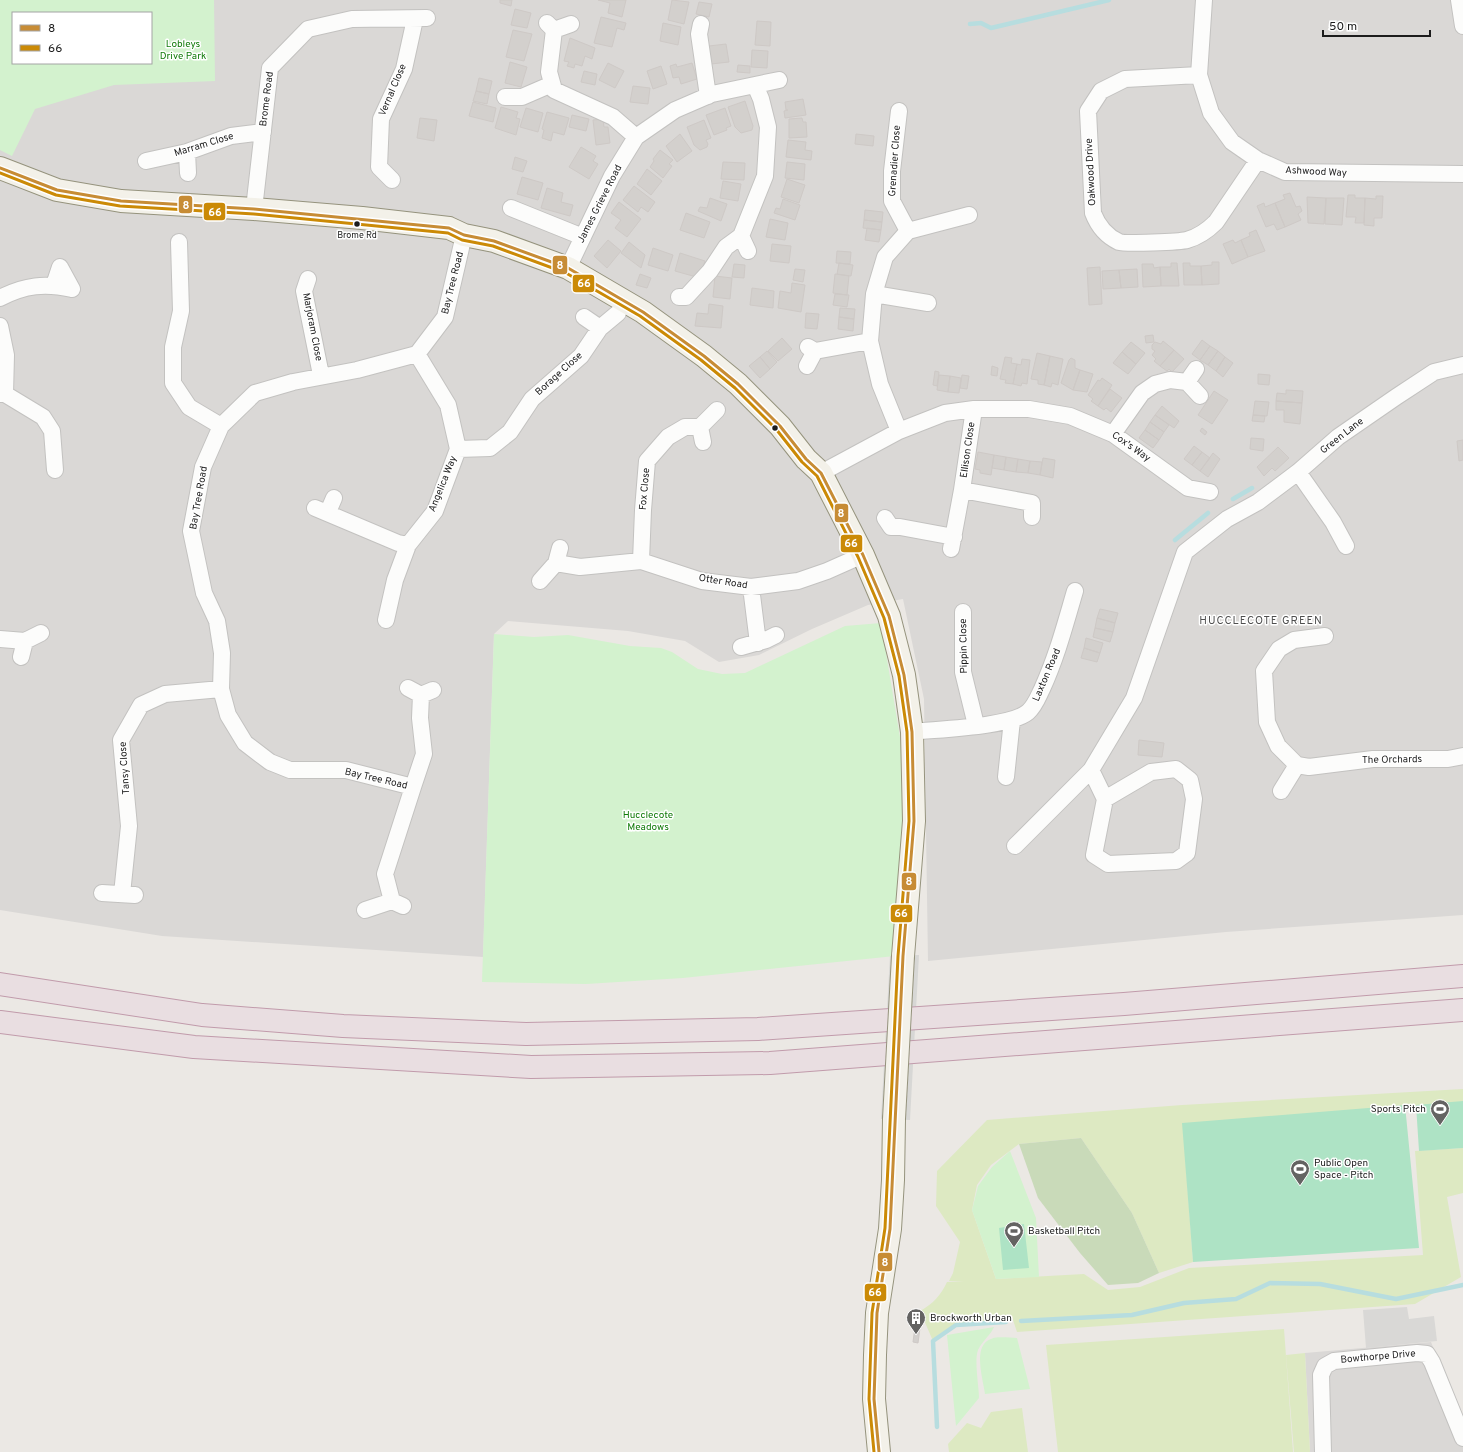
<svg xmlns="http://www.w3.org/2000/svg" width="1463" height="1452" viewBox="0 0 1463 1452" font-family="Overpass,sans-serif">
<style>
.residential{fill:#dad8d6;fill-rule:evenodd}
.religious{fill:#d9d8d6}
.grass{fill:#dde9c2}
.forest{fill:#c9dab9}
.park{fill:#d3f2ce;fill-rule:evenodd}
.pitch{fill:#aee3c5}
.pier{fill:#d7d7d5}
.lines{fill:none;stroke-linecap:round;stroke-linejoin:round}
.stream{stroke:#b7dddf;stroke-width:4.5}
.building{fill:#d3d0cd;stroke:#cec9c6}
.street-casing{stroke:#c3c2c0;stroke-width:18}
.secondary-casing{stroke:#95937d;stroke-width:24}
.highway-casing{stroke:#c19bab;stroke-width:24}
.street{stroke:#fcfcfb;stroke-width:16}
.secondary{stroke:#f3f1e9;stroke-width:22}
.highway{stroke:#e9dee1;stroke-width:22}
.secondary-bridge-casing{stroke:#95937d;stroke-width:24;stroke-linecap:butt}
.secondary-bridge{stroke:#f3f1e9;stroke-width:22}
.bus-1-casing{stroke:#fff;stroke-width:6}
.bus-2-casing{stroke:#fff;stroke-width:6}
.bus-1{stroke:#c78c35;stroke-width:3}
.bus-2{stroke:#cb8a06;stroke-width:3}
.bus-dot{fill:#1c1c1c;stroke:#fff;stroke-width:1.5}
.labels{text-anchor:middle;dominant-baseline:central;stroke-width:3;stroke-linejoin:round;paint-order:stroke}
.bus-label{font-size:9px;fill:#1c1c1c;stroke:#fff}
.park-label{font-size:10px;fill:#107b09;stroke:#fff}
.street-label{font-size:10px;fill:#1c1c1c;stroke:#fff}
.poi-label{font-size:10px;fill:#1c1c1c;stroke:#fff;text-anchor:start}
.neighbourhood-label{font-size:11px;letter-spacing:1px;fill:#4f4f4f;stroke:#fff}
.line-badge{stroke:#fff;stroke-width:1.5}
.badge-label{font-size:11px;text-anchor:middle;font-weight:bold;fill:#fff}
</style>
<rect width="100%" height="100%" fill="#ebe8e4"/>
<path class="residential" d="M0 0H1463V915L1226 932 928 961 924 699 903 599 868 605 812 629 759 655 719 662 685 641 628 631 508 621 494 634 483 957 162 936 0 910ZM13 13H151V63H13Z
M1431 1342 1463 1422V1452H1310L1305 1353Z"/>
<path class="religious" d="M1407 1307 1409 1319 1434 1316 1437 1341 1366 1348 1363 1310Z"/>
<path class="grass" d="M1463 1089V1103L1183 1126 1193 1262 1159 1273 1132 1213 1081 1138 1019 1144 991 1165 977 1185 972 1210 996 1279 1084 1274 1108 1290 1140 1287 1189 1268 1423 1255 1415 1151 1463 1148V1193L1447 1197 1461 1277 1415 1304 1017 1332 1012 1317 956 1325 933 1341 920 1311C933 1304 941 1295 947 1282L964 1281H949L953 1273 960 1242 936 1206 937 1171 987 1120 1182 1105Z
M1284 1329 1293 1452H1058L1046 1345Z
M1305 1353 1310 1452H1294L1286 1355Z
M1022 1408 1028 1452H949L948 1444 967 1423 981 1428 991 1412Z"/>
<path class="forest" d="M1081 1138 1132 1213 1159 1273 1138 1283 1108 1285 1080 1253 1038 1198 1019 1144Z"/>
<path class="park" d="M0 0H214L215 81 114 85 35 109 12 156 0 150ZM13 13H151V63H13Z
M881 623 914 821 895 956 683 978 586 984 482 982 494 634 534 637 568 635 630 646 661 648 672 652 698 669 722 674 745 673 845 626Z
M1010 1151 1036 1218 1039 1277 996 1279 972 1210 978 1186 992 1167Z
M994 1327C990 1336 982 1341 978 1350 974 1360 979 1387 979 1398L956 1426 947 1335Z
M1017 1338 1030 1389 985 1394C983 1379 972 1345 991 1339 998 1336 1009 1338 1017 1338Z"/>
<path class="pitch" d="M1463 1101V1148L1419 1151 1416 1105Z
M1405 1105 1419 1248 1193 1262 1182 1123Z
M1024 1224 1029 1268 1003 1270 999 1228Z"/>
<path class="pier" d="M919 955 910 1120 881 1119 890 956Z"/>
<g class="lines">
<path class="stream" d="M970 24 981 23 991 28 1109 0
M1233 499 1252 488
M1175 540 1208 513
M1021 1321 1132 1315 1184 1303 1236 1299 1270 1283 1320 1284 1396 1299 1463 1285
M937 1427 933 1341 956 1325 1006 1322"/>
</g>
<path class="building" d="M500 0H512L511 6 500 3Z
M598 0H626L622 17 608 13 610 3Z
M672 0 689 2 684 24 668 20Z
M699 2 712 4 709 17 696 14Z
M515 9 531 13 527 28 511 25Z
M601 17 626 23 624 30 617 28 612 47 594 43Z
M757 21 771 22 770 46 755 45Z
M663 23 681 27 678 45 660 41Z
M513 30 532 34 524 61 506 57Z
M570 38 595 48 592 59 585 56 582 66 575 64 574 68 567 66 569 62 564 61Z
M726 44 729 62 711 64 709 46Z
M752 50 768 51 767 68 751 67Z
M510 62 527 67 521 87 505 83Z
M608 63 624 71 615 88 599 80Z
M692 63 697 79 681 84 679 77 673 78 670 66 676 64 677 67Z
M738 65 750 66V73L737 72Z
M661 66 667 84 653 89 647 71Z
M584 71 597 74 595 85 581 82Z
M479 78 492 81 489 94 476 91Z
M633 86 650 88 648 104 630 102Z
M476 91 489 94 487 104 473 101Z
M803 99 806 115 785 118 784 111 788 110H786L785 102Z
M745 101 753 126 752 130 741 133 735 127 728 107Z
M473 102 496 108 493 122 469 116Z
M501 107 518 112 516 118 520 119 516 135 495 128Z
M526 108 543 113 538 132 520 127Z
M725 108 731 126 726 128 727 130 714 135 706 115Z
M547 112 569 118 564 135 553 132 551 141 542 138 544 130 542 129Z
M572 115 589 119 586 131 569 127Z
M420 118 437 120 434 141 417 138Z
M802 118 803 122H806L807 137 789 138V119Z
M603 119 604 127H608L610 143 596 145 593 120Z
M704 120 711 138 706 140 708 144 707 147 700 150 694 145 687 127Z
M680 134 692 151 677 162 666 146Z
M856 134 874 136 873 146 855 144Z
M788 140 806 142 805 150 812 151 811 160 786 157Z
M581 147 596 156 593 161 598 164 589 179 569 167Z
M660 150 673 160 669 164 672 166 663 178 650 167 654 161 653 159Z
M515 157 527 161 523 172 512 169Z
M723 162 745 163 744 180 721 179Z
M787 162 805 164 804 180 785 178Z
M647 169 662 181 651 195 637 184Z
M522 177 543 183 538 200 517 194Z
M787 179 805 185 799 203 781 197Z
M723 181 741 184 738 201 720 198Z
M634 186 655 202 648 212 641 207 638 212 623 200Z
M547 188 563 193 561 202 573 205 570 216 541 208Z
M1290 193 1296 207 1300 206 1302 211 1298 214 1301 220 1285 227 1275 203 1285 199 1283 195Z
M1348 195H1355V198H1365L1364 223H1355L1356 217H1346Z
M1376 196H1383L1382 218H1374V226L1364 225 1365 198 1376 199Z
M1307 197 1326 198 1324 224 1308 223Z
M710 198 727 204 721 221 698 211 700 207 707 208Z
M1326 198H1344L1342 225 1325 224Z
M783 199 800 205 795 220 774 213 776 208 780 209Z
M619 202 641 219 627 237 615 228 621 220 611 213Z
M1264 203 1265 207 1275 203 1285 227 1277 230 1274 224 1266 227 1257 206Z
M865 210 883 212 882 222 864 220Z
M686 213 710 222 704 238 680 230Z
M770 219 788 223 785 240 766 237Z
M864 220 882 222 881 230 863 228Z
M867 228 881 230 879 242 865 240Z
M1256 230 1265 251 1248 257 1241 240 1250 236 1249 233Z
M608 240 621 251 607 268 594 256Z
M1233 240 1235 243 1241 240 1248 257 1232 264 1223 244Z
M629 242 645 255 641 268 621 253Z
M772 244 791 246 789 263 770 261Z
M653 248 673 255 668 271 648 265Z
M837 251 851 252 850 264 836 263Z
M680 253 705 261 700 278 675 271Z
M1212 262H1219V284L1202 285 1201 266 1212 265Z
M839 263 853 265 851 276 837 274Z
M1171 263H1177L1179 286H1161L1160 267H1171Z
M1183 263H1190V266H1201L1202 285H1184Z
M734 264 745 265 744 278 732 277Z
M1142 264H1153L1154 268 1160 267 1161 286 1143 287Z
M1100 267 1102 304 1089 305 1087 268Z
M795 269 805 270 803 282 793 280Z
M1137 269 1138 287 1121 288 1119 270Z
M1119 270 1121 288 1103 289 1102 271Z
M640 274 651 278 647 288 636 285Z
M835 274 849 276 847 295 833 293Z
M715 276 732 278 730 299 713 297Z
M792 283 805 285 801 312 778 308 780 291 791 293Z
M752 288 774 291 773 308 750 305Z
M835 294 849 295 847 307 833 305Z
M709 304 723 306 721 328 695 326 697 313 708 314Z
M840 308 855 309 854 319 839 317Z
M806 313 819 314 817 329 805 328Z
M839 317 854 319 853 331 838 329Z
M1153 335 1154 342 1146 343 1145 336Z
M782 338 792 349 778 361 768 351Z
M1202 340 1210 346 1200 360 1192 354Z
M1163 341 1174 350 1160 366 1154 361 1156 359 1152 355 1155 351 1152 349V345L1155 342 1161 344Z
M1131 342 1145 353 1136 364 1122 352Z
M1210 346 1218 351 1208 365 1200 360Z
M1174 350 1184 359 1172 372 1169 369 1167 371 1160 366Z
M767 351 777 362 770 369 760 357Z
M1218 351 1225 357 1216 371 1208 365Z
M1122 352 1136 364 1128 374 1113 363Z
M1037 353 1050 356 1044 385 1038 384V380L1031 379Z
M1050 356 1063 359 1058 385 1052 383 1051 387 1044 385Z
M760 357 770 369 760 378 749 366Z
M1005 357 1012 358 1011 363 1017 364 1013 384 1005 383 1006 380 1000 379Z
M1225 357 1233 363 1223 377 1216 371Z
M1071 358 1075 360V368L1080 370 1073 390 1061 383 1069 360Z
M1022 359 1030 360 1027 384 1022 383 1021 386 1013 384 1017 364 1021 365Z
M992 366 998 368 997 376 991 375Z
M1080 370 1093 374 1087 392 1073 390Z
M935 371 939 372 937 386 933 385Z
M1258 374 1270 375 1269 385 1258 384Z
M939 375 950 376 948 392 937 390Z
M962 375 969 376 967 389 960 388Z
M950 376 961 378 959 393 948 392Z
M1102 378 1112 385 1098 406 1091 401 1093 399 1088 395 1098 380 1100 381Z
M1110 389 1122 398 1111 412 1106 408 1104 410 1098 406Z
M1286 390 1303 391 1302 403 1276 401 1277 393 1286 394Z
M1214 391 1228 400 1212 424 1198 415Z
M1255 401 1269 402 1267 416 1253 415Z
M1276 401 1302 403 1300 424 1284 422V410H1276Z
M1162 406 1179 421 1174 428 1155 415Z
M1155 415 1169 425 1164 432 1150 422Z
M1253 415 1265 416 1264 422 1252 421Z
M1150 422 1164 432 1159 440 1145 430Z
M1202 428 1207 432 1205 435 1200 431Z
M1145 430 1159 440 1153 448 1139 438Z
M1251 438 1264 439 1263 451 1250 449Z
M1463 440V460L1459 461 1457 441Z
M1194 446 1202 452 1192 465 1184 459Z
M1278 447 1289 458 1275 471 1272 468 1264 476 1257 467Z
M978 452 994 455 991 475 980 473V470L975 469Z
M1202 452 1210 458 1200 471 1192 465Z
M1213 453 1220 459 1208 477 1200 471Z
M994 455 1006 457 1004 470 992 468Z
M1006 457 1018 459 1016 472 1004 470Z
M1043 458 1055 460 1053 478 1040 475Z
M1018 459 1030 461 1028 473 1016 472Z
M1030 461 1042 462 1040 475 1028 473Z
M1100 609 1118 613 1115 623 1097 618Z
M1097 618 1115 623 1113 632 1095 628Z
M1095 628 1113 632 1110 642 1093 637Z
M1086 638 1103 643 1100 653 1084 648Z
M1084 648 1100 653 1097 662 1081 658Z
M1139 740 1164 743 1162 757 1138 755Z
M915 1327 920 1328 918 1343 913 1342Z"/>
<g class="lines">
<g class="street-casing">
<path id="street" d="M1204 0 1199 75 1211 113 1232 142 1258 160 1285 172 1463 174
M1459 0 1463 26
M547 23 554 30 571 24
M701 24 699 34 708 96
M554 30 549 72 554 90 613 117 636 137
M1199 75 1125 79 1101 91 1088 111 1093 213C1098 226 1106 236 1119 242 1125 244 1180 242 1187 240 1198 237 1208 230 1216 222L1258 160
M755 85 779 80
M505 97H522L552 84
M899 111 892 171V201L908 231
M187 152 188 173
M146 161 187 152 231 136 263 132
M392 180 379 167 381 119 404 69 415 19
M511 208 583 237
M254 209 270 68 308 29 352 19 427 18
M179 242 181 311 173 347V383L189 407 221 426
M568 268 612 176 636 137 675 110 712 94 755 85 761 99 768 127 765 176 741 236 748 251
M308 279 304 291 321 375
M54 285 60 267 72 289
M874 294 928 303
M679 297H686L710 271 726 247 741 236
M0 298C25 285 45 283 72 289
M584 317 600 328
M0 326 6 355 5 394
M808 347 815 351 870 341
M807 366 815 351
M1187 382 1196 369
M0 394H5L43 417 52 431 55 470
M974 409 962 490 1032 503V517
M700 427 703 442
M899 431 880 384 870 341 874 294 885 257 908 231 969 215
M1113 434 1142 393 1155 384 1170 380 1187 382 1200 396
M458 449 490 448 510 432 532 399 581 356 600 328 618 313
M1298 472 1333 522 1346 546
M821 473 899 431 945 413 974 409H1029L1070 416 1113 434 1188 488 1210 492
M315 508 398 543 408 545
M328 512 334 498
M885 518 891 527H900L954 537
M951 549 962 490
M641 561 643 510 647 461 668 437 685 427H700L717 410
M556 563 580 567 641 561 702 581 751 587 798 581 827 571 863 555
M540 581 556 563 560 548
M751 587 758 643
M963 612V672L976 725
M386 620 395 580 408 545 435 511 458 449 448 405 417 354
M1325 636 1294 640 1279 649 1264 671 1267 722 1278 746 1297 765 1309 767 1373 759H1448L1463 756
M0 639 25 641 41 633
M741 647 766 640 776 635
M21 657 25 641
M408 688 421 695 433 690
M912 732C938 729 1010 727 1028 712 1035 706 1038 697 1042 689 1057 656 1065 625 1075 591
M1176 769 1190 780 1194 799 1187 853 1176 861 1108 864 1094 855 1105 799 1151 772Z
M1091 770 1105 799
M1006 777 1012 720
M413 787 424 754 420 718 421 695
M1281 791 1297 765
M1015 846 1091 770 1134 698 1185 552 1227 519 1258 502 1298 472 1338 437 1396 397 1434 372 1463 365
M102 893 135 895
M122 894 129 826 121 740 141 705 165 694 221 689
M403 906 392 901 385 874 413 787 346 770H290L270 762 245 743 228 715 221 689 222 653 217 621 204 593 191 531 203 467 221 426 255 393 293 382 357 370 417 354 445 317 464 235
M365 910 392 901
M1323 1452 1321 1375 1325 1366 1334 1361 1417 1353 1427 1354 1432 1362 1463 1438"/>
</g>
<g class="secondary-casing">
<path id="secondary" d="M0 168 57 190 121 201 254 209 362 218 449 228 464 235 494 241 568 268 643 312 704 356 738 384 780 426 806 459 821 473 863 555 889 616 904 675 912 732 914 821 903 956
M879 1452 874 1399 875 1355 877 1313 890 1229 893 1180 894 1119"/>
</g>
<g class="highway-casing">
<path id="highway" d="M0 984 202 1015 343 1026 526 1034 758 1029 1124 1004 1463 976
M0 1022 194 1047 531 1067 770 1063 1463 1010"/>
</g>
<use href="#street" class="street"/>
<use href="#secondary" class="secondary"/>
<use href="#highway" class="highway"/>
<g class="secondary-bridge-casing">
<path id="secondary-bridge" d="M894 1119 903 956"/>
</g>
<use href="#secondary-bridge" class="secondary-bridge"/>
<g class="bus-1-casing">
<path id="bus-1" d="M0 168 57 190 121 201 254 209 449 228 464 235 494 241 568 268 643 312 704 356 738 384 780 426 806 459 821 473 863 555 889 616 904 675 912 732 914 821 903 956 890 1229 877 1313 874 1399 879 1452"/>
</g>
<g class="bus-2-casing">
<path id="bus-2" d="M0 173 56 195 120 206 254 214 448 233 462 240 493 246 566 273 640 316 701 360 735 388 776 429 802 462 817 476 858 557 884 618 899 676 907 732 909 821 898 956 885 1228 872 1313 869 1399 874 1452"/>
</g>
<use href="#bus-1" class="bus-1"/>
<use href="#bus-2" class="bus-2"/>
</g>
<defs>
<g id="stadium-pin" transform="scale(1)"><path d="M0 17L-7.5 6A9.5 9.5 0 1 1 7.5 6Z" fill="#646362" stroke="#fff"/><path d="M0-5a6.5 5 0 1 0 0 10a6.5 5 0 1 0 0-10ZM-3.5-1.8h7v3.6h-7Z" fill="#fff"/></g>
<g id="building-pin" transform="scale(1)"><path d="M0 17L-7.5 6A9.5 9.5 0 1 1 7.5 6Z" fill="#646362" stroke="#fff"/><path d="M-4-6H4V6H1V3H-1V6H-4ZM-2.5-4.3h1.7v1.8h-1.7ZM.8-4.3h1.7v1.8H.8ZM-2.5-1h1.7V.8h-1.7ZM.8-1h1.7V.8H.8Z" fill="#fff"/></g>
</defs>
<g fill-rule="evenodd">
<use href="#stadium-pin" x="1440" y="1109"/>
<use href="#stadium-pin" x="1300" y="1169"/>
<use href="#stadium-pin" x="1014" y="1231"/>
<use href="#building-pin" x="916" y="1318"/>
</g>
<g class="bus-dot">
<circle cx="357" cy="224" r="3.5"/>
<circle cx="775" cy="428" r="3.5"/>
</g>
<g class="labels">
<g class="bus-label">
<text x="357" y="235">Brome Rd</text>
</g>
<g class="park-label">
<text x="183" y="44">Lobleys<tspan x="183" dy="12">Drive Park</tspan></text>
<text x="648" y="815">Hucclecote<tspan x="648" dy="12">Meadows</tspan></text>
</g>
<g class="street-label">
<text transform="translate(393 90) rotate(-67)">Vernal Close</text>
<text transform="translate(267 99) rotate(-83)">Brome Road</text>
<text transform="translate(204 145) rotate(-17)">Marram Close</text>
<text transform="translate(895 161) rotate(-86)">Grenadier Close</text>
<text transform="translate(1091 172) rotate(-93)">Oakwood Drive</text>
<text transform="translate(1316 172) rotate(3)">Ashwood Way</text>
<text transform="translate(600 204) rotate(-63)">James Grieve Road</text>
<text transform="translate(453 283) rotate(-76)">Bay Tree Road</text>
<text transform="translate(312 327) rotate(79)">Marjoram Close</text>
<text transform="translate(559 374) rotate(-42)">Borage Close</text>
<text transform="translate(1342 436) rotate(-38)">Green Lane</text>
<text transform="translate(1131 447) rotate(35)">Cox's Way</text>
<text transform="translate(968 450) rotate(-82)">Ellison Close</text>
<text transform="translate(443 484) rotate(-68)">Angelica Way</text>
<text transform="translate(645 489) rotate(-85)">Fox Close</text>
<text transform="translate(199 498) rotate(-80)">Bay Tree Road</text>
<text transform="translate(723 582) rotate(9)">Otter Road</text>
<text transform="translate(964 646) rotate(-91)">Pippin Close</text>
<text transform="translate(1047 675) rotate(-67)">Laxton Road</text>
<text transform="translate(1392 760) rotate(-1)">The Orchards</text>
<text transform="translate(125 768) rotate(-94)">Tansy Close</text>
<text transform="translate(376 779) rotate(13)">Bay Tree Road</text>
<text transform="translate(1378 1357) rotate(-5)">Bowthorpe Drive</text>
</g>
<g class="poi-label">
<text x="1426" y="1109" text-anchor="end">Sports Pitch</text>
<text x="1314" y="1163">Public Open<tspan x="1314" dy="12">Space - Pitch</tspan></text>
<text x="1028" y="1231">Basketball Pitch</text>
<text x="930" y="1318">Brockworth Urban</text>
</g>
<g class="neighbourhood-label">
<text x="1261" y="621">HUCCLECOTE GREEN</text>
</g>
</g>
<g class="line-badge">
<rect x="178" y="195" width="15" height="19" rx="4" fill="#c78c35"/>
<rect x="203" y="202" width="23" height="19" rx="4" fill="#cb8a06"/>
<rect x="552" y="255" width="16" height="20" rx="4" fill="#c78c35"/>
<rect x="572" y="274" width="23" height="19" rx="4" fill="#cb8a06"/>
<rect x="834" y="503" width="15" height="20" rx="4" fill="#c78c35"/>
<rect x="840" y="534" width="23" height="19" rx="4" fill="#cb8a06"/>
<rect x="901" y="872" width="16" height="19" rx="4" fill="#c78c35"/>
<rect x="890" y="904" width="23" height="19" rx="4" fill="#cb8a06"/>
<rect x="877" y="1252" width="16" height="20" rx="4" fill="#c78c35"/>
<rect x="864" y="1283" width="23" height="19" rx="4" fill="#cb8a06"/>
</g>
<g class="badge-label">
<text x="186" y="209">8</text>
<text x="215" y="216">66</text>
<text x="560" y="269">8</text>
<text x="584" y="287">66</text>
<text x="841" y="517">8</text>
<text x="851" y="547">66</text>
<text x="909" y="885">8</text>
<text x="901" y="917">66</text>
<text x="885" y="1266">8</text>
<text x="875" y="1296">66</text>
</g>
<rect x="12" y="12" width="140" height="52" fill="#ffffff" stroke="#a4a4a4"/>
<rect x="20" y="25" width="20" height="6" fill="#c78c35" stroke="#a4a4a4"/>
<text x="48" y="32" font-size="12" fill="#1c1c1c">8</text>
<rect x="20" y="45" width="20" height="6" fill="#cb8a06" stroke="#a4a4a4"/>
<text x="48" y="52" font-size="12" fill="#1c1c1c">66</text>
<path d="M1323 30v6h107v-6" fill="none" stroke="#1c1c1c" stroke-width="2"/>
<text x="1329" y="30" font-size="12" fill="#1c1c1c" stroke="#ffffff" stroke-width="3" paint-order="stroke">50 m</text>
</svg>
